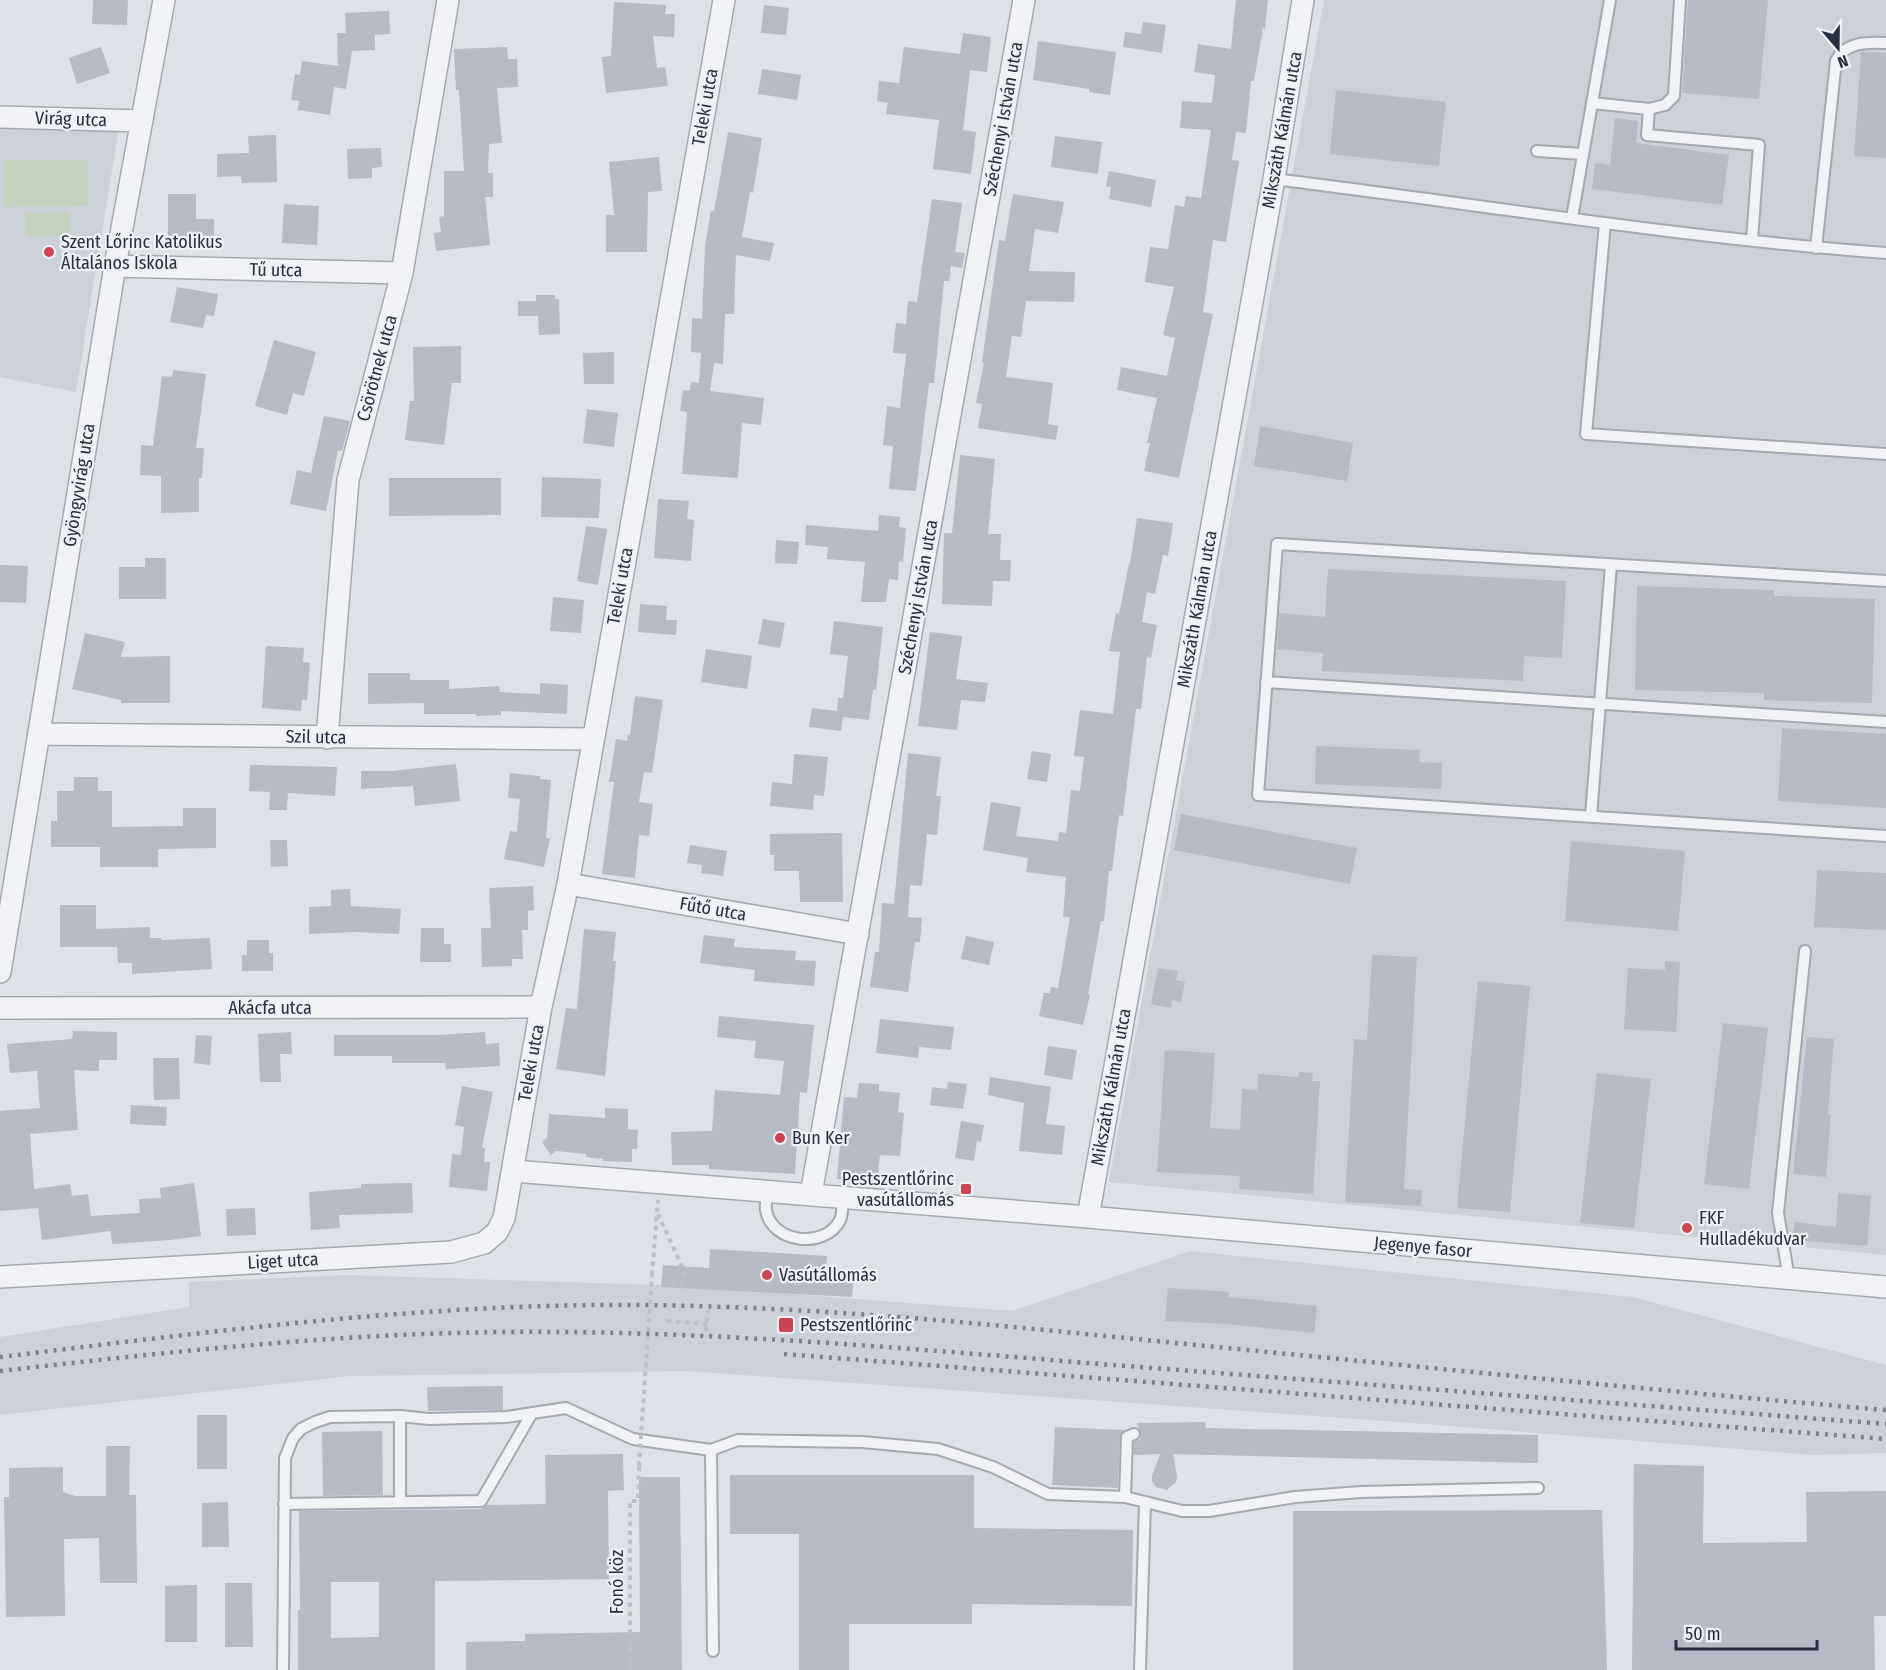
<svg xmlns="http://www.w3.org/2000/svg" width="1886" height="1670" viewBox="0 0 1886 1670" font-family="'Fira Sans Condensed',sans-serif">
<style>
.built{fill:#ccd0d9}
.green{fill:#c3d1bf}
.building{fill:#b5bac4;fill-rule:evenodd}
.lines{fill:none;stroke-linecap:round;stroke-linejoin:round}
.service-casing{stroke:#a3a8b1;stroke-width:14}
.minor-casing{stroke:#a3a8b1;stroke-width:24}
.path{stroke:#bcbfc6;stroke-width:4;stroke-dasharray:4.5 4.5;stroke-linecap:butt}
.service{stroke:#f1f2f6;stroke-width:10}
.minor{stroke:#f1f2f6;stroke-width:21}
.rail{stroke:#788091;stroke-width:4.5;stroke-dasharray:3 6;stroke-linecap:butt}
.path-bridge{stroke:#bcbfc6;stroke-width:4;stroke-dasharray:4.5 4.5;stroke-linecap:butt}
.poi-dot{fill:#cc4351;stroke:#edf0f5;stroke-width:2}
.labels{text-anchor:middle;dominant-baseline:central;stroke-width:4.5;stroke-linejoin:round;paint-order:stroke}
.street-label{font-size:18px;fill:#272f3e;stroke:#edf0f5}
.poi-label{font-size:18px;fill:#272f3e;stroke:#edf0f5;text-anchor:start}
</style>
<rect width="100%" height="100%" fill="#dee1e7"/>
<path class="built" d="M1324 0H1886V1255L1109 1182Z
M0 126 119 127 76 392 0 377Z
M1190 1251 1633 1297 1886 1365V1453L1814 1455 1412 1423 687 1371 351 1376 0 1415V1337L189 1307V1282L348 1275 688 1286 1012 1311Z"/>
<path class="green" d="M4 160H88L89 206 4 207Z
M69 211 71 235 26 237 25 214Z"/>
<path class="building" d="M93 0H128L127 25 92 24Z
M1236 0H1268L1265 29 1263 28 1254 81H1251L1246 133 1236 132 1232 160 1239 161 1226 242 1213 240 1203 312 1213 314 1179 478 1144 471 1150 443H1147L1157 398 1117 390 1121 367 1167 376 1175 338 1163 335 1174 287 1145 282 1150 247 1168 249 1175 205 1184 207 1186 196 1201 198 1211 130 1180 128 1182 101 1212 103 1215 75 1194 72 1198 44 1231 49Z
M1688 0H1768L1759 99 1682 93Z
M614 2 666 5 665 14H675L674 37 653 36 657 68 665 67 668 86 606 93 602 57 611 56Z
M764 5 789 8 786 35 761 33Z
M389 11 390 34 375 35V50L352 51 346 89 334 87 330 115 298 110 299 101 291 100 295 74 300 75 302 61 338 66 337 33H346L345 13Z
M1143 22 1166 25 1162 53 1123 47 1125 32 1141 34Z
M963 33 991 37 987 72 970 70 963 130 976 132 971 174 933 169 939 120 886 114 888 103 877 101 879 81 899 83 904 47 960 54Z
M1038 41 1116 52 1110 95 1089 92V89L1033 80Z
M101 47 110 73 77 84 69 58Z
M507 47 508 59H517L518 87 497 88 502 143 489 144 488 173H493V197H485L490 245 436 251 434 233 441 232 439 217 444 216V171H464L459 90H456L454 49Z
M1861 52 1886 53V158L1854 156Z
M762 69 801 75 797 100 758 94Z
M1336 90 1446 102 1439 166 1330 154Z
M1615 118 1638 121 1636 143 1729 155 1722 205 1592 189 1595 163 1610 165Z
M728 132 762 138 753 193 750 192 742 237 774 243 770 261 736 255 734 314H725L723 364 714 363 710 391 764 398 761 425 742 423 738 478 682 474 687 412 680 411 683 390 690 391 691 382 699 383 701 353 691 352 692 318 702 319 705 246 711 211H714Z
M276 135 277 182 242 183 241 176 217 177V154L249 153 248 136Z
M1055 136 1102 142 1098 174 1051 167Z
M381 148 382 167 372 168V178L348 179 347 149Z
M659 157 662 191 648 192 647 252H606V215H614L609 162Z
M1109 171 1156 180 1151 207 1109 199 1111 187 1106 186Z
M168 194H196V219H214V242L168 241Z
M1013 194 1064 202 1058 233 1035 229 1029 271 1075 272 1074 302 1026 301 1021 337 1012 336 1006 377 1053 383 1048 424 1058 426 1056 440 978 428 982 404 976 403 984 363 982 362 999 240 1005 241Z
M932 199 962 203 955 252 965 253 962 268 951 266 949 281H944L934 383H929L916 491 889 489 893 446 883 445 887 406 900 408 906 354 893 353 896 323 906 324 908 301 917 302Z
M284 204 319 206 317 245 282 243Z
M177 287 218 294 214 316 206 315 203 328 170 322Z
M536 295H555V299H559L560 334 539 335 538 316H518V301H536Z
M274 340 316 352 304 396 293 393 287 415 255 406Z
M461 346V383H452L444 445 405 440 410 401H414L413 347Z
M614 352V384H584L583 353Z
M173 370 206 374 196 448H204L202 478H199V512L161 513V476L140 475 141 445 153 446 162 376 172 377Z
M587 409 618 413 614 447 583 443Z
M324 416 350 421 342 451 338 450 326 511 290 504 297 470 311 473Z
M1260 426 1353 443 1347 481 1254 466Z
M960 455 995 459 988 534H1001L1000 560H1011L1010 581H993L992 606 942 604 944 533H952Z
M542 477 601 479 599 518 541 517Z
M389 478H501V515L389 516Z
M658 499 689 501 687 519 694 520 691 561 654 558Z
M879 515 900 517 899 527 906 528 903 562 899 561 898 580 889 579 886 602H861L865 562 827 559 828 547 805 545 806 525 878 531Z
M1137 518 1173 523 1168 556 1163 555 1155 594 1147 592 1142 622 1157 625 1151 658 1147 657 1141 709H1136L1123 816 1119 815 1112 871H1109L1104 921H1101L1088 995H1090L1083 1025 1039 1016 1044 993H1050L1051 987 1058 988 1070 917H1063L1066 877 1026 872 1028 858 983 850 991 802 1021 807 1016 836 1058 841 1059 832 1066 833 1071 790 1080 791 1084 757 1074 756 1080 710 1113 714 1120 652 1109 651 1116 613 1119 614 1129 564H1130Z
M586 526 607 529 598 585 577 581Z
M776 540 799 542 797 564 775 563Z
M145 558H166V599H119V567H145Z
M0 565 28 566 26 603 0 602Z
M1328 569 1566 581 1562 658 1524 656 1523 681 1322 671 1323 653 1277 649 1279 613 1325 617Z
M1637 586 1774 590V596L1875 599 1872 703 1764 700V693L1635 690Z
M553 597 584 600 581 633 550 631Z
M640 604 667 606 666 620H677L676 635 638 632Z
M763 619 785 623 780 648 758 644Z
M834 621 883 627 876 690 873 689 869 720 843 717 841 731 809 727 812 708 837 711 838 698H843L848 656 830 654Z
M930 632 962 636 956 679 988 683 985 702 961 700 957 730 918 726Z
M85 633 125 642 121 657 170 656V703H121V700L72 689Z
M266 646 304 648 303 662 310 663 307 700H302L301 711 262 708Z
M706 649 752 656 747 689 701 682Z
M368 673H410V680H449V689L499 686 500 692 540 694V683L568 685 567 714 501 711V715L476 716V714H424V703L368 704Z
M635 696 663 700 652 773 644 772 639 802 653 804 649 836 639 835 635 878 602 874 614 782H609L616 739 627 741 628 735H630Z
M1782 728 1886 734V808L1778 801Z
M1316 746 1420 750 1419 762 1442 763 1441 789 1315 784Z
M1032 751 1051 754 1047 782 1027 779Z
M908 753 941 757 936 796H941L937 835 927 834 922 886 910 885 908 917 922 918 920 942H915L908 992 870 987 875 952H879L882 903 894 904Z
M794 754 828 757 824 796 814 795 813 810 770 806 772 782 792 784Z
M456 764 460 801 415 806 413 786 361 789V771H392Z
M250 765 337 767 335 796 288 793 287 810H269L270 792 249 791Z
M510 773 540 776V779L551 780 546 838H550L544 867 504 859 510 831 517 832 520 799 508 798Z
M74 777H98V791H112V827L183 826V808H216V848L158 849V867H100V847H51V821H57V791H74Z
M1181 814 1357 848 1350 884 1174 850Z
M842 833 843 902H800L799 871H774V855H770V834Z
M270 840H287L288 866 271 867Z
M1571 841 1685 851 1678 931 1565 921Z
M690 845 727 851 723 876 701 873 702 865 687 863Z
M1817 870 1886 873V930L1814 927Z
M533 886 534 910 528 911V930H522L523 959H512V966L482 967 481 928H491L489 888Z
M350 889 351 906 401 909 399 934 353 932 309 934V907L331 906V890Z
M60 905H96V929L150 927V938H161V940L210 938 212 969 132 974V963H118L117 947H60Z
M421 928H444V944H451V962H420Z
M584 929 616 932 613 961H616L605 1076 556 1069 566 1008 577 1009Z
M704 935 735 939 734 947 796 951 795 960 816 961 814 986 754 981 755 970 700 963Z
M966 936 994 942 989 965 961 959Z
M247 940H269V953H273V971H242V955H247Z
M1372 955 1417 957 1404 1189 1422 1190 1421 1206 1345 1202 1354 1039 1367 1040Z
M1665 961 1680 962 1676 1032 1624 1029 1628 968 1665 970Z
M1158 968 1178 971 1176 980 1185 982 1181 1002 1172 1000 1171 1008 1151 1004Z
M1478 981 1530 986 1510 1212 1457 1208Z
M719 1016 814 1025 807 1093 800 1092 795 1174 709 1169V1165H672L671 1132 712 1131 715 1090 780 1095 784 1061 754 1058 756 1041 717 1037Z
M880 1019 954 1027 951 1050 919 1047 918 1058 876 1053Z
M1723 1023 1768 1028 1749 1189 1704 1184Z
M73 1031 117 1032V1060H99V1071L74 1070 78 1130 30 1134 34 1189 70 1184 72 1196 88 1194 91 1216 140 1213 139 1199 161 1198 160 1188 194 1183 201 1236 170 1240 112 1244 111 1231 42 1240 38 1208 0 1211V1111L40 1108 37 1071 10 1073 7 1044 72 1039Z
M291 1032 292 1054H280L281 1082H260L258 1034Z
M485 1032 486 1044 499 1043 500 1066 446 1069 445 1063H392V1056H334V1035H438Z
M196 1035 212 1036 210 1065 194 1063Z
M1807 1037 1834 1039 1828 1114H1831L1826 1177 1793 1174Z
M1048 1046 1077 1050 1072 1080 1044 1075Z
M1165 1050 1215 1053 1210 1128 1240 1130 1242 1089 1257 1090 1258 1074 1298 1077 1299 1072 1313 1073 1312 1081H1320L1313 1194 1239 1189 1240 1176 1157 1172Z
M153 1058H179L180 1099 154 1100Z
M1597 1073 1651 1079 1634 1228 1580 1223Z
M990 1077 1051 1087 1046 1124 1065 1126 1062 1155 1019 1151 1024 1103 988 1095Z
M948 1082 967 1084 963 1109 930 1105 932 1087 947 1089Z
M859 1083 879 1084V1091L900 1093 898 1112 904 1113 900 1156 880 1155 877 1182 837 1179 844 1097 857 1098Z
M462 1086 493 1092 482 1147 485 1148 484 1162H490L487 1191 449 1187 452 1154 461 1155 464 1127 455 1125Z
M131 1105 167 1107 166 1126 130 1124Z
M605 1108 628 1109V1129L638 1130 637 1149H632V1162L603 1161V1159L586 1157V1154L556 1151 551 1155 542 1142 547 1138 549 1114 605 1118Z
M961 1121 984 1125 981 1142 977 1141 974 1161 955 1158Z
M412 1183 413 1213 339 1215 340 1228 311 1230 309 1192 361 1188V1184Z
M1838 1193 1871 1196 1867 1246 1792 1240 1795 1222 1836 1227Z
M255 1208 256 1235 227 1236 226 1209Z
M710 1249 827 1256 826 1270 854 1271 852 1297 661 1287 663 1265 709 1268Z
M1168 1288 1229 1292V1297L1317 1306 1314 1333 1227 1324 1165 1321Z
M503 1386V1410L428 1411 427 1387Z
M197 1415H227V1469H197Z
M1205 1422 1206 1428 1538 1435V1463L1173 1454 1177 1477 1176 1482 1167 1490 1156 1487 1152 1481V1476L1160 1454 1134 1455V1442L1140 1439 1141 1434 1137 1423Z
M1055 1427 1124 1430 1120 1437 1118 1488 1052 1485Z
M382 1431 383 1495 323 1496 322 1432Z
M106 1446H130L129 1495H136L137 1583H100L99 1538 64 1539 65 1616 6 1617 4 1497H9V1468L63 1467V1492L75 1496H106Z
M623 1454 624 1490 608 1491 609 1579 435 1581V1670H298V1610H300L299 1511 481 1509 487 1505 546 1504 545 1455ZM331 1582H379V1637L331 1638Z
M1634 1464 1704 1466 1703 1543 1807 1542 1806 1492 1886 1491V1616H1874L1875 1670H1632Z
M730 1475H974V1528L1133 1530 1132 1606 972 1604V1624H849V1670H799V1534H730Z
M639 1477H680L682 1670H466V1642L525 1641V1634L640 1632Z
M228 1502 229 1547H202V1503Z
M1602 1510 1607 1670H1293V1511Z
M225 1583H252L253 1647H225Z
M197 1585V1642H165V1586Z"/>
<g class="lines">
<g class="service-casing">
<path id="service" d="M1592 103 1649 109 1665 105 1674 96 1680 0
M1649 109 1647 135 1759 145 1752 240
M1537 151 1583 154
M1274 179C1478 204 1681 238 1886 253
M1572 218 1610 0
M1605 223 1586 434 1886 454
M1816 248 1836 61C1845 42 1867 42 1886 43
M1886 581 1277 544 1258 795 1886 836
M1266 682 1886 722
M1591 816 1611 565
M768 1191C767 1196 765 1204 766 1210 771 1243 825 1250 840 1220 843 1214 842 1204 843 1197
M1789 1279 1778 1213 1805 951
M711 1450 713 1651
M1125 1497 1127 1437 1134 1434
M400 1502V1416
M284 1504 481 1501 532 1413
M283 1670 285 1458 293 1438 301 1429 315 1422 330 1417 400 1416 429 1419 506 1417 566 1408 633 1439 711 1450 738 1440 862 1442 938 1449 993 1467 1048 1494 1125 1497 1182 1511H1209L1295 1497 1361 1492 1538 1488
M1140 1670 1145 1502"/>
</g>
<g class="minor-casing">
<path id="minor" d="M0 117 142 121
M115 266 402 273
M39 734 593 739
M327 738 348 480 402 273 448 0
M568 884 858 934
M0 972 115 266 164 0
M0 1008 541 1007
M513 1171 1088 1217 1886 1287
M811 1194 1024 0
M1088 1217 1274 179 1303 0
M0 1277 451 1252 484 1243 497 1232 504 1218 541 1007 568 884 724 0"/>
</g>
<path class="path" d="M658 1214 684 1271 681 1283H669
M652 1275 658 1200
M667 1321 707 1324
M706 1331 708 1310
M630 1670V1501H638L639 1466"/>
<use href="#service" class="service"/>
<use href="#minor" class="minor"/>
<path class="rail" d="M784 1354 1886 1439
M0 1357C201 1333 403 1306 606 1305 797 1304 986 1324 1176 1343 1412 1366 1649 1390 1886 1410
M0 1371C168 1352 333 1334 502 1332 702 1330 901 1348 1100 1364 1362 1384 1624 1404 1886 1424"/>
<path class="path-bridge" d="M639 1466 652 1275"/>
</g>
<g class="poi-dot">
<circle cx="49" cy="252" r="6"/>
<circle cx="780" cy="1138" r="6"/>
<rect x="960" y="1183" width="12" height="12" rx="3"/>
<circle cx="1687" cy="1228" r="6"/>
<circle cx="767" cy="1275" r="6"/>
<rect x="778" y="1317" width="16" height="16" rx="3"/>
</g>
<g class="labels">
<g class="street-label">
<text transform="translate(705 107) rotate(-80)">Teleki utca</text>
<text transform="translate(71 119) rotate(2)">Virág utca</text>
<text transform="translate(1003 119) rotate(-80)">Széchenyi István utca</text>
<text transform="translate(1282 130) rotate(-80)">Mikszáth Kálmán utca</text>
<text transform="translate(276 270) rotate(1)">Tű utca</text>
<text transform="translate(377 368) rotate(-75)">Csörötnek utca</text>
<text transform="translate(79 485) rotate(-81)">Gyöngyvirág utca</text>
<text transform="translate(620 586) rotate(-80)">Teleki utca</text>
<text transform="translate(918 597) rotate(-80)">Széchenyi István utca</text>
<text transform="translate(1197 609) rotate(-80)">Mikszáth Kálmán utca</text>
<text transform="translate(316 737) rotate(1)">Szil utca</text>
<text transform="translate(713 909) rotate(10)">Fűtő utca</text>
<text x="270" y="1008">Akácfa utca</text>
<text transform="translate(531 1063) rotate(-80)">Teleki utca</text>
<text transform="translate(1111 1087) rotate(-80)">Mikszáth Kálmán utca</text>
<text transform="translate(1423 1247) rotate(5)">Jegenye fasor</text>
<text transform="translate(283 1261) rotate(-3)">Liget utca</text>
<text transform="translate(617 1582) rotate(-90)">Fonó köz</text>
</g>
<g class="poi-label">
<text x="61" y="242">Szent Lőrinc Katolikus<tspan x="61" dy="21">Általános Iskola</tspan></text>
<text x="792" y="1138">Bun Ker</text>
<text x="954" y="1179" text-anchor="end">Pestszentlőrinc<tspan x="954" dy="21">vasútállomás</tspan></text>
<text x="1699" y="1218">FKF<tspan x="1699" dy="21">Hulladékudvar</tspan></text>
<text x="779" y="1275">Vasútállomás</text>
<text x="800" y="1325">Pestszentlőrinc</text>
</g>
</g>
<g transform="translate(1838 48) rotate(160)" stroke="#edf0f5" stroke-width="4.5" paint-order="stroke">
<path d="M0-4.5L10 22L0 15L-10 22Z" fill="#272f3e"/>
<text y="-9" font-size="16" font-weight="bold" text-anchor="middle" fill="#272f3e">N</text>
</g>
<path d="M1676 1640v9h141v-9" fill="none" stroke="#272f3e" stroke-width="3"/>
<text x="1685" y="1640" font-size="18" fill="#272f3e" stroke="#edf0f5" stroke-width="4.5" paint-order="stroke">50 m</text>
</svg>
